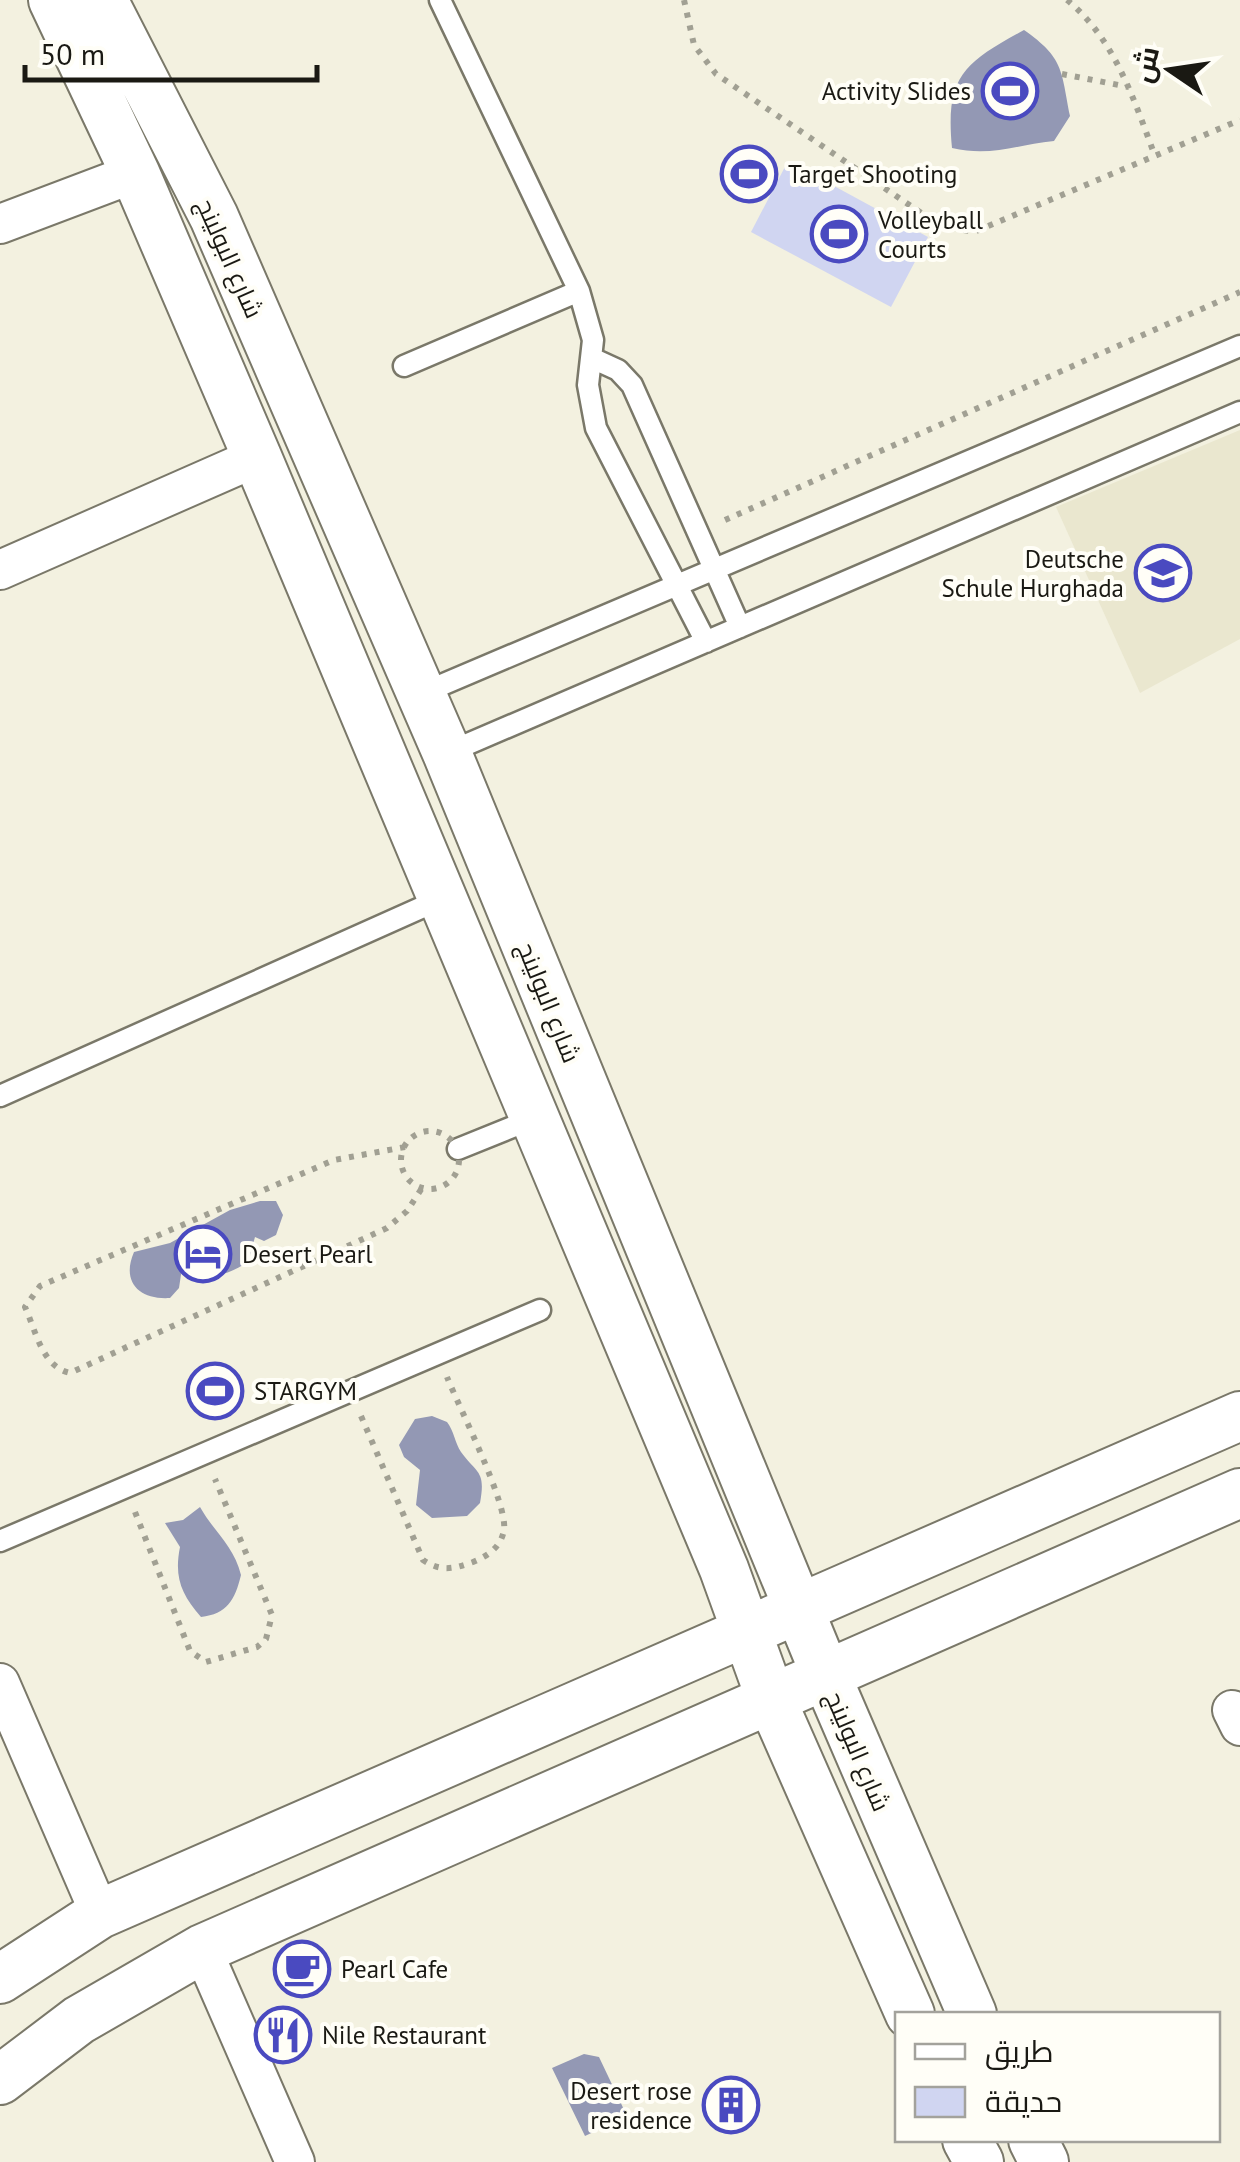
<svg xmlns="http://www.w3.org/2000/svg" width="1240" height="2162" viewBox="0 0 1240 2162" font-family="'PT Sans',Cairo,sans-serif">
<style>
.built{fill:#eae7cf}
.green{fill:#d0d5f1}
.water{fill:#9398b4}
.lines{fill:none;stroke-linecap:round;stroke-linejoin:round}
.service-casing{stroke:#7a7869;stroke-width:25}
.minor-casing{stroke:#7a7869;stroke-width:42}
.tertiary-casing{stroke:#7a7869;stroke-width:52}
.path{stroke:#a1a093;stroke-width:6;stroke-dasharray:5 8;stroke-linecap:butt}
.service{stroke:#fff;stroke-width:20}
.minor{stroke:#fff;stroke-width:38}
.tertiary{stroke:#fff;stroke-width:48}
.labels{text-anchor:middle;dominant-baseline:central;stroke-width:8;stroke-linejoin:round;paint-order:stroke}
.poi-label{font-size:25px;fill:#1a1913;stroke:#fffef7;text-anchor:start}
.street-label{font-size:25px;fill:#1a1913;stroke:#fffef7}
</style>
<rect width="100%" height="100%" fill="#f3f1e0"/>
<path class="built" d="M1240 430V639L1140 693 1056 507Z"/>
<path class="green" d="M788 161 928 237 891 307 751 232Z"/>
<path class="water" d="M1024 30C1064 58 1061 70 1070 116L1054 141C1015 145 991 157 952 148 945 76 964 63 1024 30Z
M260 1201H276L283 1215 276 1235 264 1241 255 1237 248 1262C224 1277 208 1281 182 1268L179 1288 170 1298C139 1300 121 1282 134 1252L170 1243 230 1210Z
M432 1416 447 1422C454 1431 455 1443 461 1452 477 1474 486 1470 480 1503L467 1516 432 1518 416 1505 420 1470 404 1457 399 1445 415 1419Z
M200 1507C214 1532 234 1546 241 1575 235 1600 227 1614 201 1617 181 1594 174 1577 180 1547L165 1523 183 1520Z
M584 2054 599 2057 627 2116 585 2136 552 2068Z"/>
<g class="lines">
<g class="service-casing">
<path id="service" d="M440 0 579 291 593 340 588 385 596 428 706 642
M594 359 618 370 632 385 740 627
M404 366 579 291
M418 695 1240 346
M447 753 1240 412
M0 1096 443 898
M458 1149 532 1119
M0 1541 540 1310"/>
</g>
<g class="minor-casing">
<path id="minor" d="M0 224 135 173
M0 570 257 457
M0 1683 100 1914
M1232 1710 1240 1726
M202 1949 295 2162"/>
</g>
<g class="tertiary-casing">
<path id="tertiary" d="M53 0 135 173 257 457 724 1569 771 1699 910 2014
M103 0 214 217 447 753 825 1673 972 2014
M0 1979 100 1914 1240 1416
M0 2080 79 2020 202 1949 1240 1493
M967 2140 979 2162
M1033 2140 1044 2162"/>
</g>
<path class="path" d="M684 0 694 45 716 74 939 225 974 232 1240 120
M1067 0C1115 39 1134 100 1155 156
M1062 74 1129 87
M725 520 1240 292
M401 1160a29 29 0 1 1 58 0a29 29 0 1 1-58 0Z
M405 1147 334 1160 40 1286 25 1307C36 1331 42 1367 70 1373L387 1228 407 1211 422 1188
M361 1416 423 1560C441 1572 453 1569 473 1562 488 1556 501 1547 504 1530 508 1504 459 1407 447 1377
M135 1512 190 1651 206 1662 257 1647 266 1639 272 1615 215 1479"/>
<use href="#service" class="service"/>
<use href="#minor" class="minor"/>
<use href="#tertiary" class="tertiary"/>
</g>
<defs>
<g id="stadium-ring" transform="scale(2.875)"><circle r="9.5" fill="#fffef7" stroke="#4a4ac0" stroke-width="1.5"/><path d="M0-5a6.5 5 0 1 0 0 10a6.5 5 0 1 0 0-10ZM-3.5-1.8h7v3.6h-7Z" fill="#4a4ac0"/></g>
<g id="school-ring" transform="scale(2.875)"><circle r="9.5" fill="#fffef7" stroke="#4a4ac0" stroke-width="1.5"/><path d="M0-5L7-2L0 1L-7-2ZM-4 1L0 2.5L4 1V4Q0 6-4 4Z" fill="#4a4ac0"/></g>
<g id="hotel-ring" transform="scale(2.875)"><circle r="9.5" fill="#fffef7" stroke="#4a4ac0" stroke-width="1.5"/><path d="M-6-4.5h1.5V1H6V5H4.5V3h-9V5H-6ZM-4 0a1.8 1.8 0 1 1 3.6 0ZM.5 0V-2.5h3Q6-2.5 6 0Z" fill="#4a4ac0"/></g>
<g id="cafe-ring" transform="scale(2.875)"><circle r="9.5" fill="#fffef7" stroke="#4a4ac0" stroke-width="1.5"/><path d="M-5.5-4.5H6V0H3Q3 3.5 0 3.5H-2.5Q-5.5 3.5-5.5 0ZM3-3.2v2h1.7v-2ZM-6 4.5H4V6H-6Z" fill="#4a4ac0"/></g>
<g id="restaurant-ring" transform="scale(2.875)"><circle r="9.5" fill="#fffef7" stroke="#4a4ac0" stroke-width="1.5"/><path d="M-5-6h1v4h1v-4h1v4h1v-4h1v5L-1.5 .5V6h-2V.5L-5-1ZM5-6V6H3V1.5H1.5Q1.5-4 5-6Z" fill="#4a4ac0"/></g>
<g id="building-ring" transform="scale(2.875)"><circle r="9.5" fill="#fffef7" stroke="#4a4ac0" stroke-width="1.5"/><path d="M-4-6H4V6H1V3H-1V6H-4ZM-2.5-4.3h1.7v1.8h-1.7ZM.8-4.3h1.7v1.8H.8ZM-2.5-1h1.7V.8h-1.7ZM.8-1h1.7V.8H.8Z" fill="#4a4ac0"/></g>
</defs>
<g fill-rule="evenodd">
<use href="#stadium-ring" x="1010" y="91"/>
<use href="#stadium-ring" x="749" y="174"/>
<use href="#stadium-ring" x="839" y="234"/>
<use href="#school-ring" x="1163" y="573"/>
<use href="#hotel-ring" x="203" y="1254"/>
<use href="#stadium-ring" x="215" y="1391"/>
<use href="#cafe-ring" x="302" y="1969"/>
<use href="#restaurant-ring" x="283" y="2035"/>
<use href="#building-ring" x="731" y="2105"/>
</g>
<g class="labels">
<g class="poi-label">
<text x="971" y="91" text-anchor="end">Activity Slides</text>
<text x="788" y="174">Target Shooting</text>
<text x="878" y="220">Volleyball<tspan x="878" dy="29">Courts</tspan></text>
<text x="1124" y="559" text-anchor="end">Deutsche<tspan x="1124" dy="29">Schule Hurghada</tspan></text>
<text x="242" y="1254">Desert Pearl</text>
<text x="254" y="1391">STARGYM</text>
<text x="341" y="1969">Pearl Cafe</text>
<text x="322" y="2035">Nile Restaurant</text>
<text x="692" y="2091" text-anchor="end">Desert rose<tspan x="692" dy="29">residence</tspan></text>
</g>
<g class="street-label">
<text transform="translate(230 258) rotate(66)">شارع البولينج</text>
<text transform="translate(549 1002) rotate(68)">شارع البولينج</text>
<text transform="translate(858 1751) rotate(67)">شارع البولينج</text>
</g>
</g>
<rect x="895" y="2012" width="325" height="130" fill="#fffef7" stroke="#a3a29c" stroke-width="2.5"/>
<rect x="915" y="2044" width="50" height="15" fill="#ffffff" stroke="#a3a29c" stroke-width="2.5"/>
<text x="985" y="2062" font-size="30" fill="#1a1913">طريق</text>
<rect x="915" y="2087" width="50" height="30" fill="#d0d5f1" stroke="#a3a29c" stroke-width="2.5"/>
<text x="985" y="2112" font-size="30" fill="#1a1913">حديقة</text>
<g transform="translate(1170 70) rotate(283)" stroke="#fffef7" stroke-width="8" paint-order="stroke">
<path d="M0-8L18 38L0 25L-18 38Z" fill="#1a1913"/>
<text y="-15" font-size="28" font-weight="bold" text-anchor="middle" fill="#1a1913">ش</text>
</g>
<path d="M25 65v15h292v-15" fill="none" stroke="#1a1913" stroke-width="5"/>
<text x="40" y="65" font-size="30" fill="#1a1913" stroke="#fffef7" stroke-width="8" paint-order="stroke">50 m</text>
</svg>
